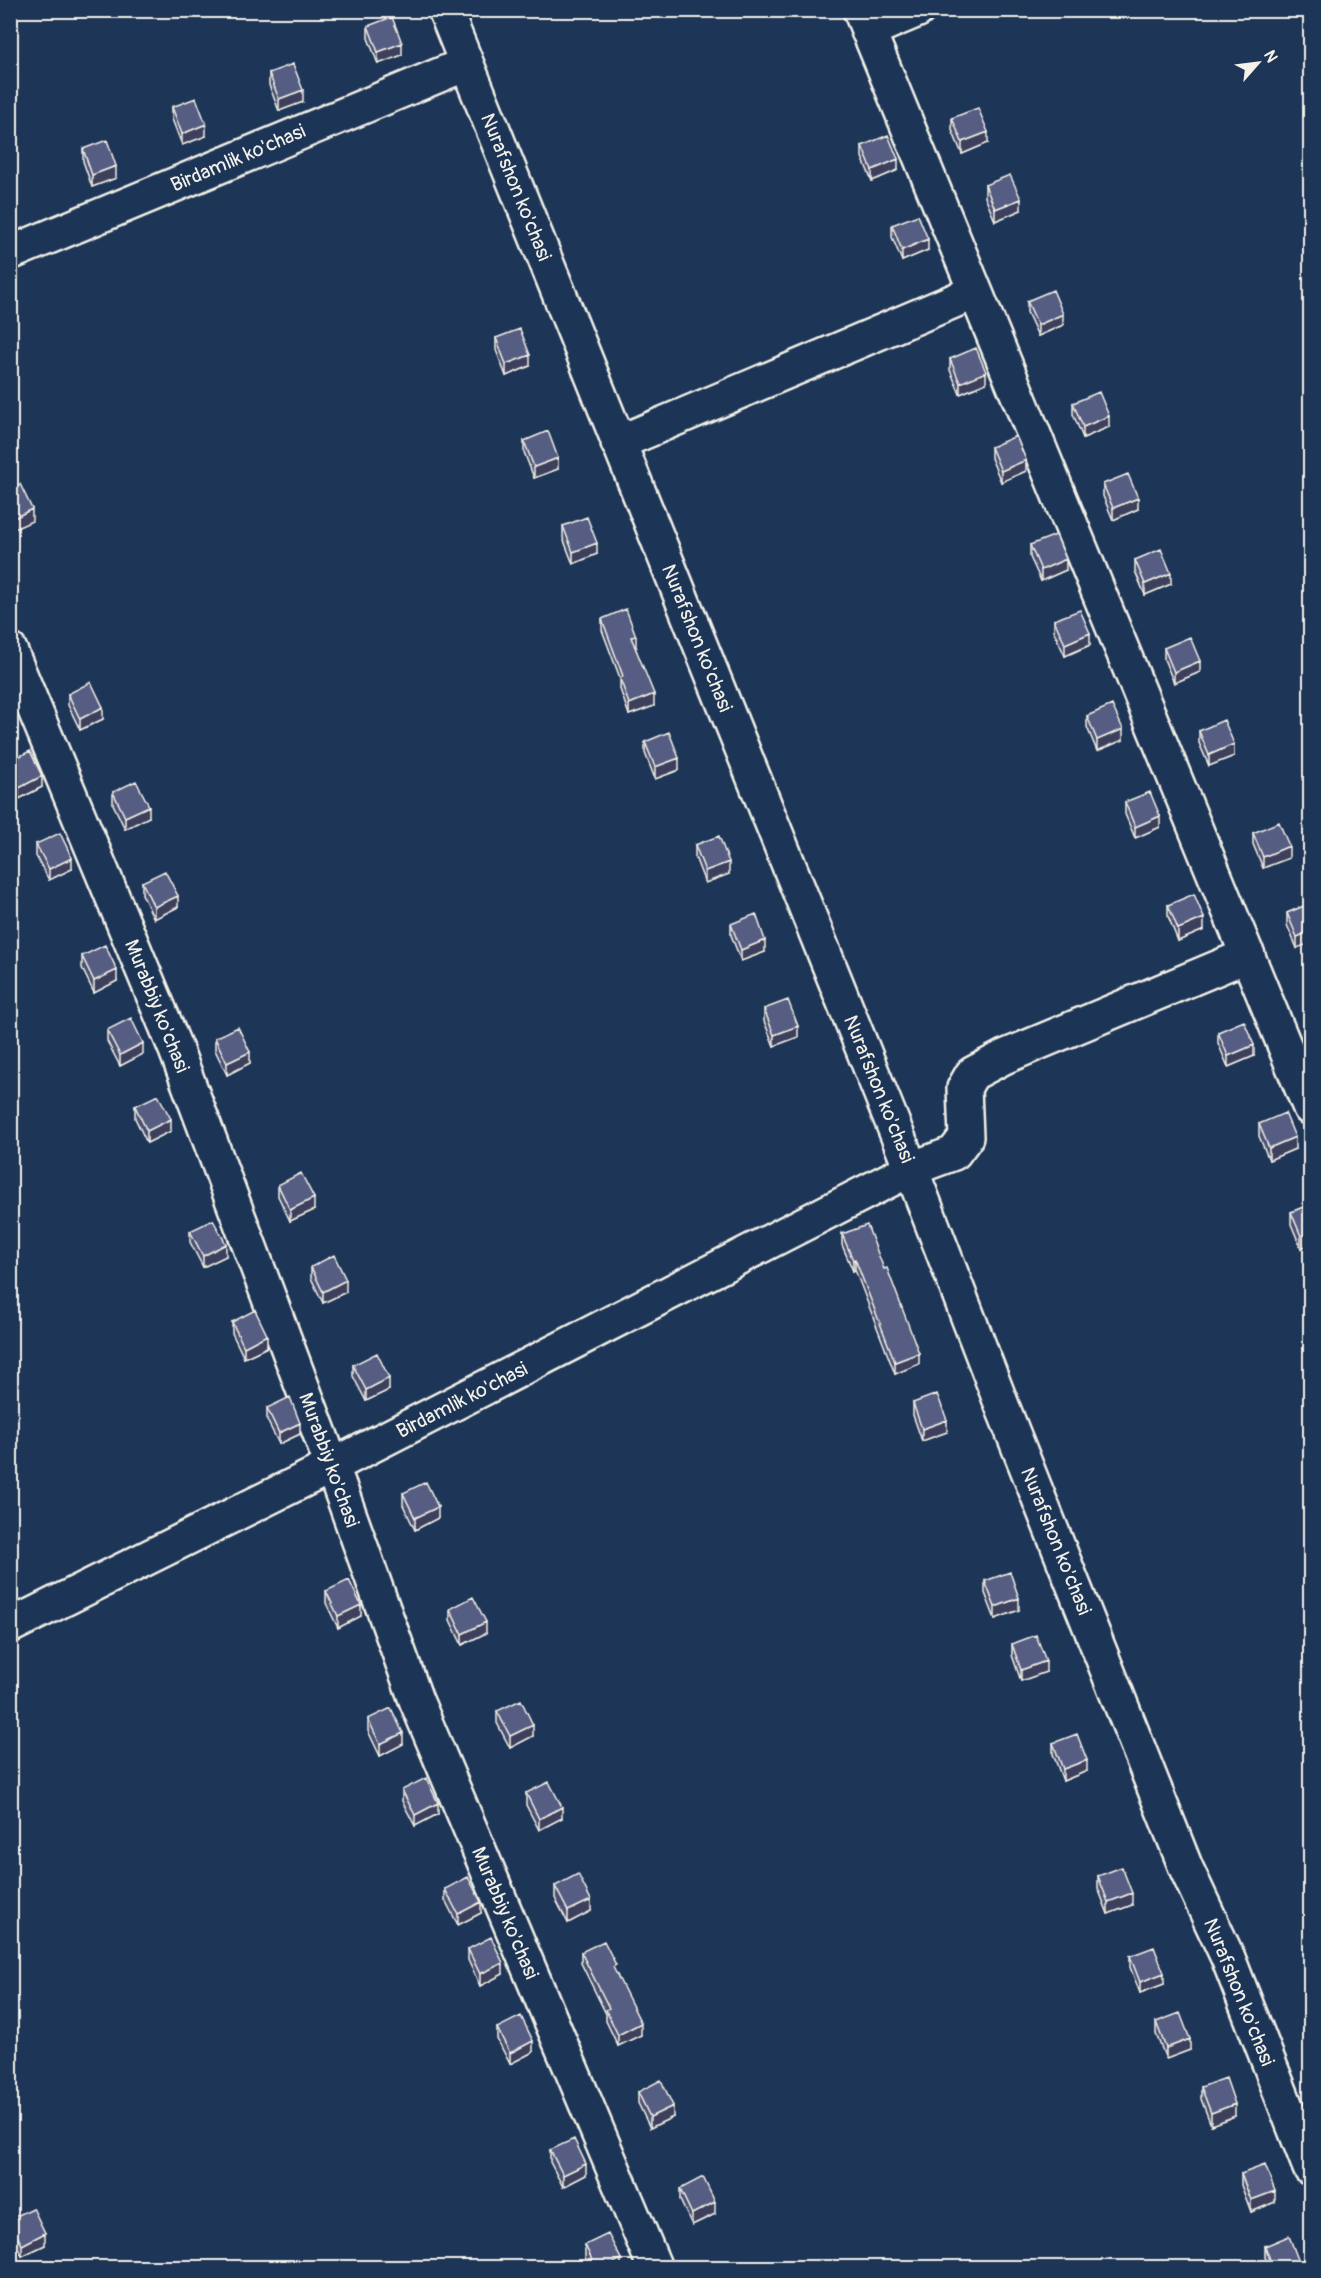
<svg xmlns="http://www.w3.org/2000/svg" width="1321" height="2278" viewBox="0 0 1321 2278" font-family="Pangolin,sans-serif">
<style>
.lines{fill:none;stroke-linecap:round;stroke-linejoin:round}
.minor-casing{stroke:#f4f1e8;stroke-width:38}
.minor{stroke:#1d3557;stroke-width:33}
.wall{fill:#4a5071;stroke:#f4f1e8;stroke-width:1.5}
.shaded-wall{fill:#3c415c;stroke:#f4f1e8;stroke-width:1.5}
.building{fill:#565d83;stroke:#f4f1e8;stroke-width:1.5}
.labels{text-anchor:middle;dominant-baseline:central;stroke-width:4.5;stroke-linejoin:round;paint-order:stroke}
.street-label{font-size:20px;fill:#f4f1e8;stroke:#1d3557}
</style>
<rect width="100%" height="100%" fill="#1d3557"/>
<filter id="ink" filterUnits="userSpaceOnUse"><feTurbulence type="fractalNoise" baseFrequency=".0167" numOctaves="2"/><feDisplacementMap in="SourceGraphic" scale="12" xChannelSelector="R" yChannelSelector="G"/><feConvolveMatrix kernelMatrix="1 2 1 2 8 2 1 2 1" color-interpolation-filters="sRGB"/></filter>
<g filter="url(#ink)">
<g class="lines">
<g class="minor-casing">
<path id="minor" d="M445 10 911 1169 1003 1408 1186 1868 1228 1958 1310 2168
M860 10 1310 1108
M868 31 918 10
M10 253 466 64
M618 443 975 292
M10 650 176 1050 332 1466 416 1700 655 2268
M10 1626 332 1466 911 1169 954 1153 966 1137 964 1088 972 1074 1004 1057 1248 955"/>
</g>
<use href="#minor" class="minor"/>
</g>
<path class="wall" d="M368 26 402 55 378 64 368 38Z
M269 73 303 102 279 111 269 85Z
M172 107 206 136 182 145 172 119Z
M952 118 988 143 962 154 952 130Z
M862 146 898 170 872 181 862 157Z
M83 149 116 178 92 187 83 161Z
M985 185 1021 210 995 221 985 197Z
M892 225 928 250 902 261 892 237Z
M1027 301 1063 325 1038 336 1027 312Z
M496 338 530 366 506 376 496 350Z
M950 359 986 383 960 394 950 370Z
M1073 403 1109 427 1083 438 1073 414Z
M524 441 558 469 534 478 524 452Z
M991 447 1026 471 1001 482 991 458Z
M1103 484 1138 509 1113 520 1103 496Z
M563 526 597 554 573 564 563 538Z
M1030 545 1066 570 1041 581 1030 557Z
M1135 560 1171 584 1145 595 1135 571Z
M602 619 636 647H635L654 706 629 715 620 689V678L602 630Z
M1054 620 1090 645 1065 656 1054 632Z
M1164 648 1200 672 1174 683 1164 659Z
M68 694 103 719 80 730 68 705Z
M1087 716 1123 740 1097 751 1087 727Z
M1199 731 1234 756 1209 766 1199 743Z
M645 742 679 770 655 779 645 753Z
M10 761 42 787 19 799 10 782Z
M113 792 149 817 125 829 113 804Z
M1125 802 1160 827 1135 838 1125 814Z
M1253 833 1289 858 1263 868 1253 844Z
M36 844 72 869 49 880 36 856Z
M695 845 729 874 705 883 695 857Z
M142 882 178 907 154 919 142 894Z
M1311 903 1297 948 1287 925V913Z
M1168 905 1204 930 1178 941 1168 916Z
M731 924 765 952 741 961 731 935Z
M82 956 117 981 94 993 82 968Z
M764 1009 798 1037 774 1046 764 1021Z
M107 1030 143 1054 120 1066 107 1041Z
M1218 1032 1254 1056 1228 1067 1218 1043Z
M215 1038 250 1063 227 1075 215 1050Z
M135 1106 171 1131 147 1143 135 1118Z
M1259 1124 1295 1149 1269 1160 1259 1136Z
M278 1185 314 1210 290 1221 278 1196Z
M1311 1204 1301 1248 1291 1224V1212Z
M190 1231 226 1256 203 1267 190 1242Z
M842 1234 919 1364 895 1374 855 1270 853 1271 842 1245Z
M311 1267 346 1292 323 1303 311 1278Z
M232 1322 267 1347 244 1358 232 1333Z
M353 1365 389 1390 366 1401 353 1376Z
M913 1403 947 1432 922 1441 913 1415Z
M267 1408 300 1434 279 1444 267 1420Z
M403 1493 438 1518 415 1530 403 1505Z
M985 1581 1019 1610 995 1619 985 1593Z
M326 1591 361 1616 338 1628 326 1603Z
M450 1609 486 1633 462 1645 450 1620Z
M1012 1644 1046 1672 1021 1681 1012 1655Z
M497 1711 533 1736 510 1748 497 1723Z
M368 1719 403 1744 380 1756 368 1731Z
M1053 1743 1087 1771 1063 1781 1053 1754Z
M402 1790 438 1814 415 1826 402 1801Z
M526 1793 562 1818 539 1830 526 1805Z
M1098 1876 1132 1905 1108 1914 1098 1888Z
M555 1886 591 1911 568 1923 555 1898Z
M445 1889 481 1913 458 1925 445 1900Z
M468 1949 503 1974 480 1986 468 1960Z
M581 1952 616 1973 641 2035 618 2046 606 2021V2014L581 1963Z
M1130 1956 1164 1984 1140 1993 1130 1967Z
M1156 2022 1190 2050 1166 2059 1156 2034Z
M497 2028 533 2052 510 2064 497 2039Z
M1201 2087 1235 2116 1211 2125 1201 2099Z
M638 2092 673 2117 650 2128 638 2103Z
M550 2150 586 2175 563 2187 550 2162Z
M1241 2174 1275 2202 1251 2212 1241 2185Z
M680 2189 715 2214 692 2225 680 2200Z
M10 2219 45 2245 22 2256 10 2234Z
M585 2245 621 2268H591L585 2257Z
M1265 2246 1299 2268H1269L1265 2257Z"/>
<path class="shaded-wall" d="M402 43V55L378 64V52Z
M303 90V102L279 111V99Z
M206 124V136L182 145V134Z
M988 132V143L962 154V142Z
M898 159V170L872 181V170Z
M116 166V178L92 187V175Z
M1021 199V210L995 221V209Z
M928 239V250L902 261V250Z
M1063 314V325L1038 336V325Z
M530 355V366L506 376V364Z
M986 372V383L960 394V383Z
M1109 416V427L1083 438V427Z
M558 458V469L534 478V467Z
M1026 460V471L1001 482V471Z
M1138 498V509L1113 520V508Z
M32 509V521L10 531V520Z
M597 543V554L573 564V552Z
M1066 559V570L1041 581V570Z
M1171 573V584L1145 595V584Z
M1090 633V645L1065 656V644Z
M636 636V647L631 649V637Z
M1200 661V672L1174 683V672Z
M654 694V706L629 715V704Z
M103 707V719L80 730V719Z
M1123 729V740L1097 751V740Z
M1234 744V756L1209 766V755Z
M679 758V770L655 779V767Z
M42 776V787L19 799V788Z
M149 806V817L125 829V817Z
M1160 816V827L1135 838V827Z
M1289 846V858L1263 868V857Z
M72 858V869L49 880V869Z
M729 862V874L705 883V871Z
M178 896V907L154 919V907Z
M1204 918V930L1178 941V929Z
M1311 931V943L1297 948V937Z
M765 940V952L741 961V950Z
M117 970V981L94 993V981Z
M798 1026V1037L774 1046V1035Z
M143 1043V1054L120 1066V1055Z
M1254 1045V1056L1228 1067V1056Z
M250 1052V1063L227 1075V1063Z
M171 1119V1131L147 1143V1131Z
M1295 1137V1149L1269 1160V1148Z
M314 1198V1210L290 1221V1210Z
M1311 1233V1244L1301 1248V1236Z
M226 1244V1256L203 1267V1256Z
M855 1259V1270L853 1271V1260Z
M346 1280V1292L323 1303V1292Z
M267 1335V1347L244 1358V1347Z
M919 1353V1364L895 1374V1362Z
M389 1378V1390L366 1401V1390Z
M947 1420V1432L922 1441V1429Z
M300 1423V1434L279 1444V1433Z
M438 1507V1518L415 1530V1518Z
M1019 1598V1610L995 1619V1607Z
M361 1605V1616L338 1628V1616Z
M486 1622V1633L462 1645V1634Z
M1046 1661V1672L1021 1681V1670Z
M533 1725V1736L510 1748V1736Z
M403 1733V1744L380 1756V1744Z
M1087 1760V1771L1063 1781V1769Z
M438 1803V1814L415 1826V1815Z
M562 1807V1818L539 1830V1819Z
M1132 1893V1905L1108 1914V1902Z
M591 1900V1911L568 1923V1911Z
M481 1902V1913L458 1925V1914Z
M503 1963V1974L480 1986V1974Z
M1164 1973V1984L1140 1993V1982Z
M641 2023V2035L618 2046V2035Z
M1190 2039V2050L1166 2059V2048Z
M533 2041V2052L510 2064V2053Z
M1235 2104V2116L1211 2125V2113Z
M673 2106V2117L650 2128V2117Z
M586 2164V2175L563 2187V2175Z
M1275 2191V2202L1251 2212V2200Z
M715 2202V2214L692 2225V2214Z
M45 2233V2245L22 2256V2245Z
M621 2259V2268H603Z
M1299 2262V2268H1285Z"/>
<path class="building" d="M392 17 402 43 378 52 368 26Z
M293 64 303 90 279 99 269 73Z
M196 98 206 124 182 134 172 107Z
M978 108 988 132 962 142 952 118Z
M888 135 898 159 872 170 862 146Z
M107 140 116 166 92 175 83 149Z
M1010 175 1021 199 995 209 985 185Z
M918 215 928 239 902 250 892 225Z
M1053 290 1063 314 1038 325 1027 301Z
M520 329 530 355 506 364 496 338Z
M976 348 986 372 960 383 950 359Z
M1099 392 1109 416 1083 427 1073 403Z
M548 431 558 458 534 467 524 441Z
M1016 436 1026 460 1001 471 991 447Z
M1128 474 1138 498 1113 508 1103 484Z
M20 484 32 509 10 520V489Z
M587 517 597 543 573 552 563 526Z
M1056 535 1066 559 1041 570 1030 545Z
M1161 549 1171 573 1145 584 1135 560Z
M626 609 636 636 631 637 654 694 629 704 620 678 623 676 602 619Z
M1080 610 1090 633 1065 644 1054 620Z
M1190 637 1200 661 1174 672 1164 648Z
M91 682 103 707 80 719 68 694Z
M1112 705 1123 729 1097 740 1087 716Z
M1224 720 1234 744 1209 755 1199 731Z
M669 732 679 758 655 767 645 742Z
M30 751 42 776 19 788 10 771V761Z
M136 781 149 806 125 817 113 792Z
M1150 792 1160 816 1135 827 1125 802Z
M1279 822 1289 846 1263 857 1253 833Z
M60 833 72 858 49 869 36 844Z
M719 836 729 862 705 871 695 845Z
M165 871 178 896 154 907 142 882Z
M1194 894 1204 918 1178 929 1168 905Z
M1311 903V931L1297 937 1287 913Z
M756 914 765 940 741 950 731 924Z
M105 945 117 970 94 981 82 956Z
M788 1000 798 1026 774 1035 764 1009Z
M131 1018 143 1043 120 1055 107 1030Z
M1244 1021 1254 1045 1228 1056 1218 1032Z
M238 1027 250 1052 227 1063 215 1038Z
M158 1095 171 1119 147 1131 135 1106Z
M1285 1113 1295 1137 1269 1148 1259 1124Z
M301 1173 314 1198 290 1210 278 1185Z
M1311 1204V1233L1301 1236 1291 1212Z
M213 1220 226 1244 203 1256 190 1231Z
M867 1225 884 1269 887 1268 919 1353 895 1362 855 1259 853 1260 842 1234Z
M334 1255 346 1280 323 1292 311 1267Z
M255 1310 267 1335 244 1347 232 1322Z
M377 1353 389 1378 366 1390 353 1365Z
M937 1394 947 1420 922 1429 913 1403Z
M290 1397 300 1423 279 1433 267 1408Z
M426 1482 438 1507 415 1518 403 1493Z
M1010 1572 1019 1598 995 1607 985 1581Z
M349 1580 361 1605 338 1616 326 1591Z
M473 1597 486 1622 462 1634 450 1609Z
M1036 1635 1046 1661 1021 1670 1012 1644Z
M521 1700 533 1725 510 1736 497 1711Z
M391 1708 403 1733 380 1744 368 1719Z
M1077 1734 1087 1760 1063 1769 1053 1743Z
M426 1778 438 1803 415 1815 402 1790Z
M549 1782 562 1807 539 1819 526 1793Z
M1122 1867 1132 1893 1108 1902 1098 1876Z
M578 1874 591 1900 568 1911 555 1886Z
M468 1877 481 1902 458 1914 445 1889Z
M491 1937 503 1963 480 1974 468 1949Z
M604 1941 616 1965 613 1967 641 2023 618 2035 606 2010 609 2008 581 1952Z
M1154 1947 1164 1973 1140 1982 1130 1956Z
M1180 2013 1190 2039 1166 2048 1156 2022Z
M521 2016 533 2041 510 2053 497 2028Z
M1226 2078 1235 2104 1211 2113 1201 2087Z
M661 2080 673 2106 650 2117 638 2092Z
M574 2139 586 2164 563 2175 550 2150Z
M1265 2165 1275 2191 1251 2200 1241 2174Z
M703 2177 715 2202 692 2214 680 2189Z
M33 2208 45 2233 22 2245 10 2222V2219Z
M608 2234 621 2259 603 2268H596L585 2245Z
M1289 2236 1299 2262 1285 2268H1273L1265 2246Z"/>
</g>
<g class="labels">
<g class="street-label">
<text transform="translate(238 158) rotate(-23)">Birdamlik ko'chasi</text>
<text transform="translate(516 187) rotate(68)">Nurafshon ko'chasi</text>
<text transform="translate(697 638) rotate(68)">Nurafshon ko'chasi</text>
<text transform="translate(157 1006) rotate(68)">Murabbiy ko'chasi</text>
<text transform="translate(879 1089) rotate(68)">Nurafshon ko'chasi</text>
<text transform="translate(462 1400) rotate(-27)">Birdamlik ko'chasi</text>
<text transform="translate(329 1460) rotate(70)">Murabbiy ko'chasi</text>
<text transform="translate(1056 1541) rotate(68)">Nurafshon ko'chasi</text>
<text transform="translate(505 1913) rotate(67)">Murabbiy ko'chasi</text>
<text transform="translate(1239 1992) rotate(68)">Nurafshon ko'chasi</text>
</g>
</g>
<rect width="1321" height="2278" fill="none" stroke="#1d3557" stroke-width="36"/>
<rect x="18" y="18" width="1285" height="2242" fill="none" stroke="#f4f1e8" stroke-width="2" filter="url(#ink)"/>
<g transform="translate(1258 63) rotate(62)" stroke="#1d3557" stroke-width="4.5" paint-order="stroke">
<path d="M0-4.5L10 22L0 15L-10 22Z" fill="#f4f1e8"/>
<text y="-9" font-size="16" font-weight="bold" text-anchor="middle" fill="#f4f1e8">N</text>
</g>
</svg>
